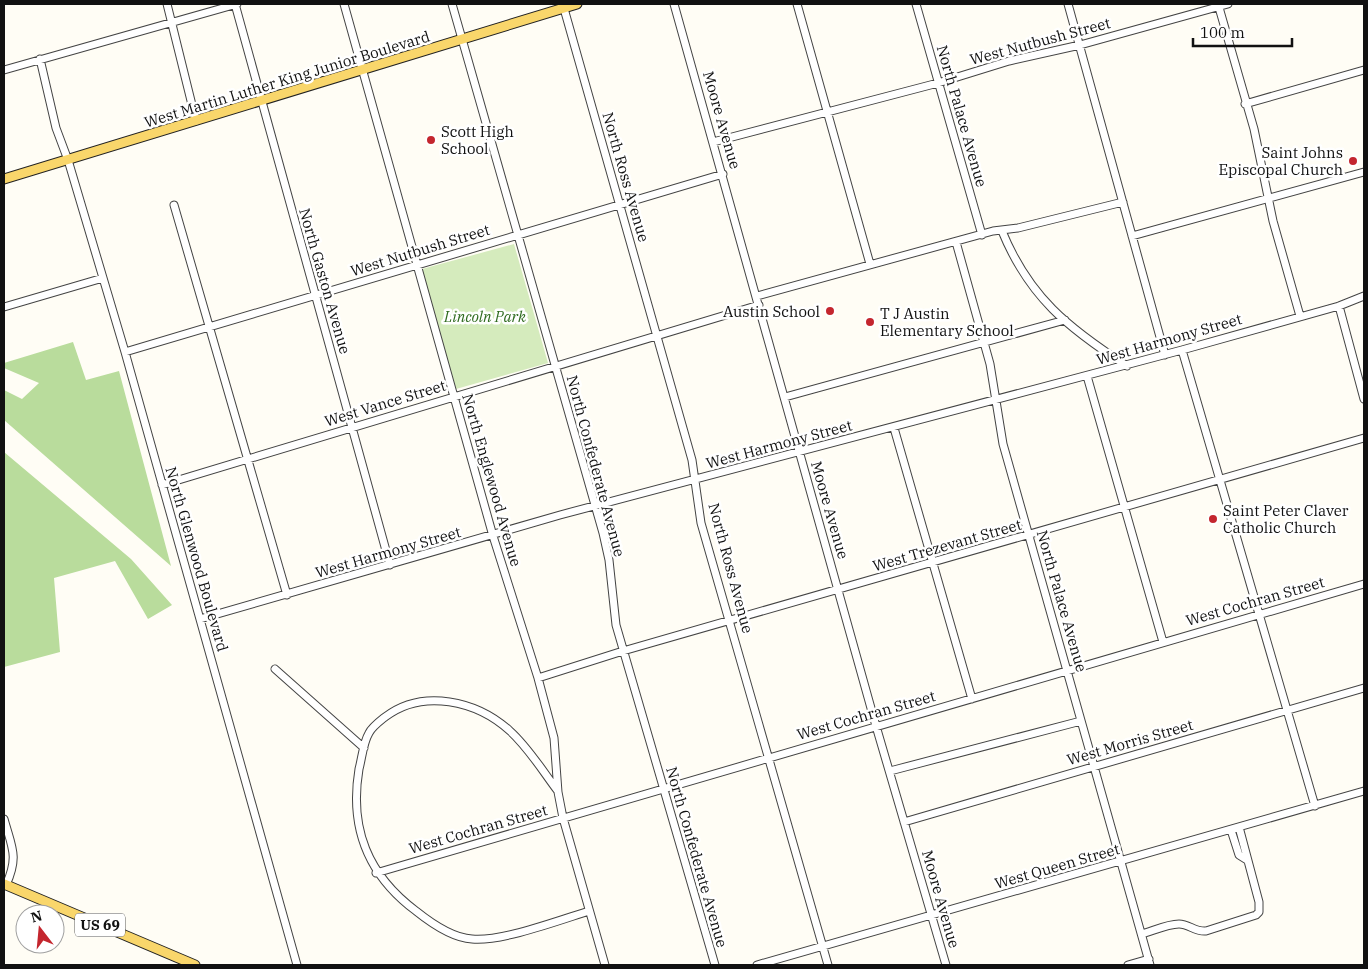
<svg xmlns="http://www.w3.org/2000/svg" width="1368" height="969" viewBox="0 0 1368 969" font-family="'IBM Plex Serif',serif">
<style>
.green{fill:#d5ebbd}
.forest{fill:#b9dc9c}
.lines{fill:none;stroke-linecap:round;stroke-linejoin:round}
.minor-casing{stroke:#444;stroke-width:9}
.major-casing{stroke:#222;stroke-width:11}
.minor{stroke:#fff;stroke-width:7}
.major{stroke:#f9d66b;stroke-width:9}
.poi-dot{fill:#c4262e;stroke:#fff;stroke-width:2}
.labels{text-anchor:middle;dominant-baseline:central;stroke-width:5;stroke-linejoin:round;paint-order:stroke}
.shield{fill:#fff;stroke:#585858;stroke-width:1}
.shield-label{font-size:14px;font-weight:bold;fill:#111}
.street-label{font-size:15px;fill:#111;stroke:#fff}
.poi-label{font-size:15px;fill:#111;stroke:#fff;text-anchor:start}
.park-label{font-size:15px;font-style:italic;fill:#2f6b1f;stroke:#fff}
</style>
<rect width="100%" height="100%" fill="#fffdf5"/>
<path class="green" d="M514 244 548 363 456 389 422 269Z"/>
<path class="forest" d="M73 342 86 380 119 371 171 566 4 420V390L22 399 39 383 4 368V363Z
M4 452 131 559 172 605 148 619 115 561 54 578 60 652 4 667Z"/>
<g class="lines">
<g class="minor-casing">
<path id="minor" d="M167 4 196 121
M235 4 390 565
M344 4 493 536 538 678 554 738 558 792 563 818 605 965
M452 4 603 533 609 560 616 625 715 965
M674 4 876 726 946 965
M797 4 870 264
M916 4 982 235
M1068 4 1165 355
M1218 4 1254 129 1273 221 1300 316
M563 5 692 460 701 523 828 965
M40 59 56 128 68 160 125 352 297 965
M4 70 237 4
M1245 104 1364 70
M713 142 938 83 1009 61 1080 45 1228 4
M174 205 287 595
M1002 231C1029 297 1068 328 1127 366
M1132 236 1364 172
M956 242 990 364 1003 444 1150 965
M757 296 993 231 1018 228 1123 202
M1339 306 1364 399
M4 307 103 278
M1182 350 1315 806
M125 352 723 174
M1087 376 1163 642
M785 397 1065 320
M894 428 972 699
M162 485 759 305
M200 619 560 515 1182 350 1339 306 1364 296
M275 669 364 748
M538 678 623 651 1364 438
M890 771 1081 721
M557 790C542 770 528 747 510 731 477 701 423 688 385 717 380 721 372 727 369 733 363 743 362 758 359 769 349 829 368 875 416 911 431 923 452 938 472 939 501 942 560 920 589 911
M4 819C12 848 19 856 6 885
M904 822 1364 688
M1231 830 1239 855 1247 860
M376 873 1364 584
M1142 934C1153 931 1167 924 1179 924 1189 924 1195 932 1206 931L1256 915 1259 912V902L1239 827
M757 965 1364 791
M1128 965 1149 959"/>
</g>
<g class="major-casing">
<path id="major" d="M4 179 577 4
M4 884 195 965"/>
</g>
<use href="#minor" class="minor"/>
<use href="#major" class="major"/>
</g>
<g class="poi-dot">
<circle cx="431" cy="140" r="5"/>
<circle cx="1353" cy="161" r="5"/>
<circle cx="830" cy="311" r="5"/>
<circle cx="870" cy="322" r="5"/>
<circle cx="1213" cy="519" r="5"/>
</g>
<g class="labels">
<rect class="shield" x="75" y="913.5" width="50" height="23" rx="4"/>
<g class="shield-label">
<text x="100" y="925">US 69</text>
</g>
<g class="street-label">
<text transform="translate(1040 41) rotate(-15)">West Nutbush Street</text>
<text transform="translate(287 79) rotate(-17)">West Martin Luther King Junior Boulevard</text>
<text transform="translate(962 116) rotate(74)">North Palace Avenue</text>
<text transform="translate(722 120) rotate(74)">Moore Avenue</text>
<text transform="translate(626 177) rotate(74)">North Ross Avenue</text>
<text transform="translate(420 250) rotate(-17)">West Nutbush Street</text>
<text transform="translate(325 281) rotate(74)">North Gaston Avenue</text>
<text transform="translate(1169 339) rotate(-16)">West Harmony Street</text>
<text transform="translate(385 403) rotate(-17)">West Vance Street</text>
<text transform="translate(779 444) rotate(-15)">West Harmony Street</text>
<text transform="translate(596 466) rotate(75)">North Confederate Avenue</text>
<text transform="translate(492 480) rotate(74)">North Englewood Avenue</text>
<text transform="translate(830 510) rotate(74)">Moore Avenue</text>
<text transform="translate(947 545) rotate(-16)">West Trezevant Street</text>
<text transform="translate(388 552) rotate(-16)">West Harmony Street</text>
<text transform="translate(197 559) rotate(74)">North Glenwood Boulevard</text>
<text transform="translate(731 568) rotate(75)">North Ross Avenue</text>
<text transform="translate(1062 601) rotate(74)">North Palace Avenue</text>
<text transform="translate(1255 601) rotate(-16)">West Cochran Street</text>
<text transform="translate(866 715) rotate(-16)">West Cochran Street</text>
<text transform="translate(1130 742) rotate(-16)">West Morris Street</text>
<text transform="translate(478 829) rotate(-16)">West Cochran Street</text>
<text transform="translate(697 857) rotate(74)">North Confederate Avenue</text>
<text transform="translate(1057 866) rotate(-16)">West Queen Street</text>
<text transform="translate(941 899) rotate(74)">Moore Avenue</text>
</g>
<g class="poi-label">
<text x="441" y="131">Scott High<tspan x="441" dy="17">School</tspan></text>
<text x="1343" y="152" text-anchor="end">Saint Johns<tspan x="1343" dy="17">Episcopal Church</tspan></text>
<text x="820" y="311" text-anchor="end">Austin School</text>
<text x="880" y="313">T J Austin<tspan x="880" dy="17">Elementary School</tspan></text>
<text x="1223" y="510">Saint Peter Claver<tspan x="1223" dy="17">Catholic Church</tspan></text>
</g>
<g class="park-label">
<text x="485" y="316">Lincoln Park</text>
</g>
</g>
<rect width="1368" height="969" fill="none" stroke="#111111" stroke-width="10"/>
<g transform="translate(40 929) rotate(344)"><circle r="24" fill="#ffffff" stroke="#a0a0a0"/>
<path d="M0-4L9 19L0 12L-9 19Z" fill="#c4262e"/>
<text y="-8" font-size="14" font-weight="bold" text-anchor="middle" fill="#111111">N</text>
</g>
<path d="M1193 38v8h99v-8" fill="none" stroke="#111111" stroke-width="2.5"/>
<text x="1200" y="38" font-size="15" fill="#111111" stroke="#ffffff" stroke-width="4" paint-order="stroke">100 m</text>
</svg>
